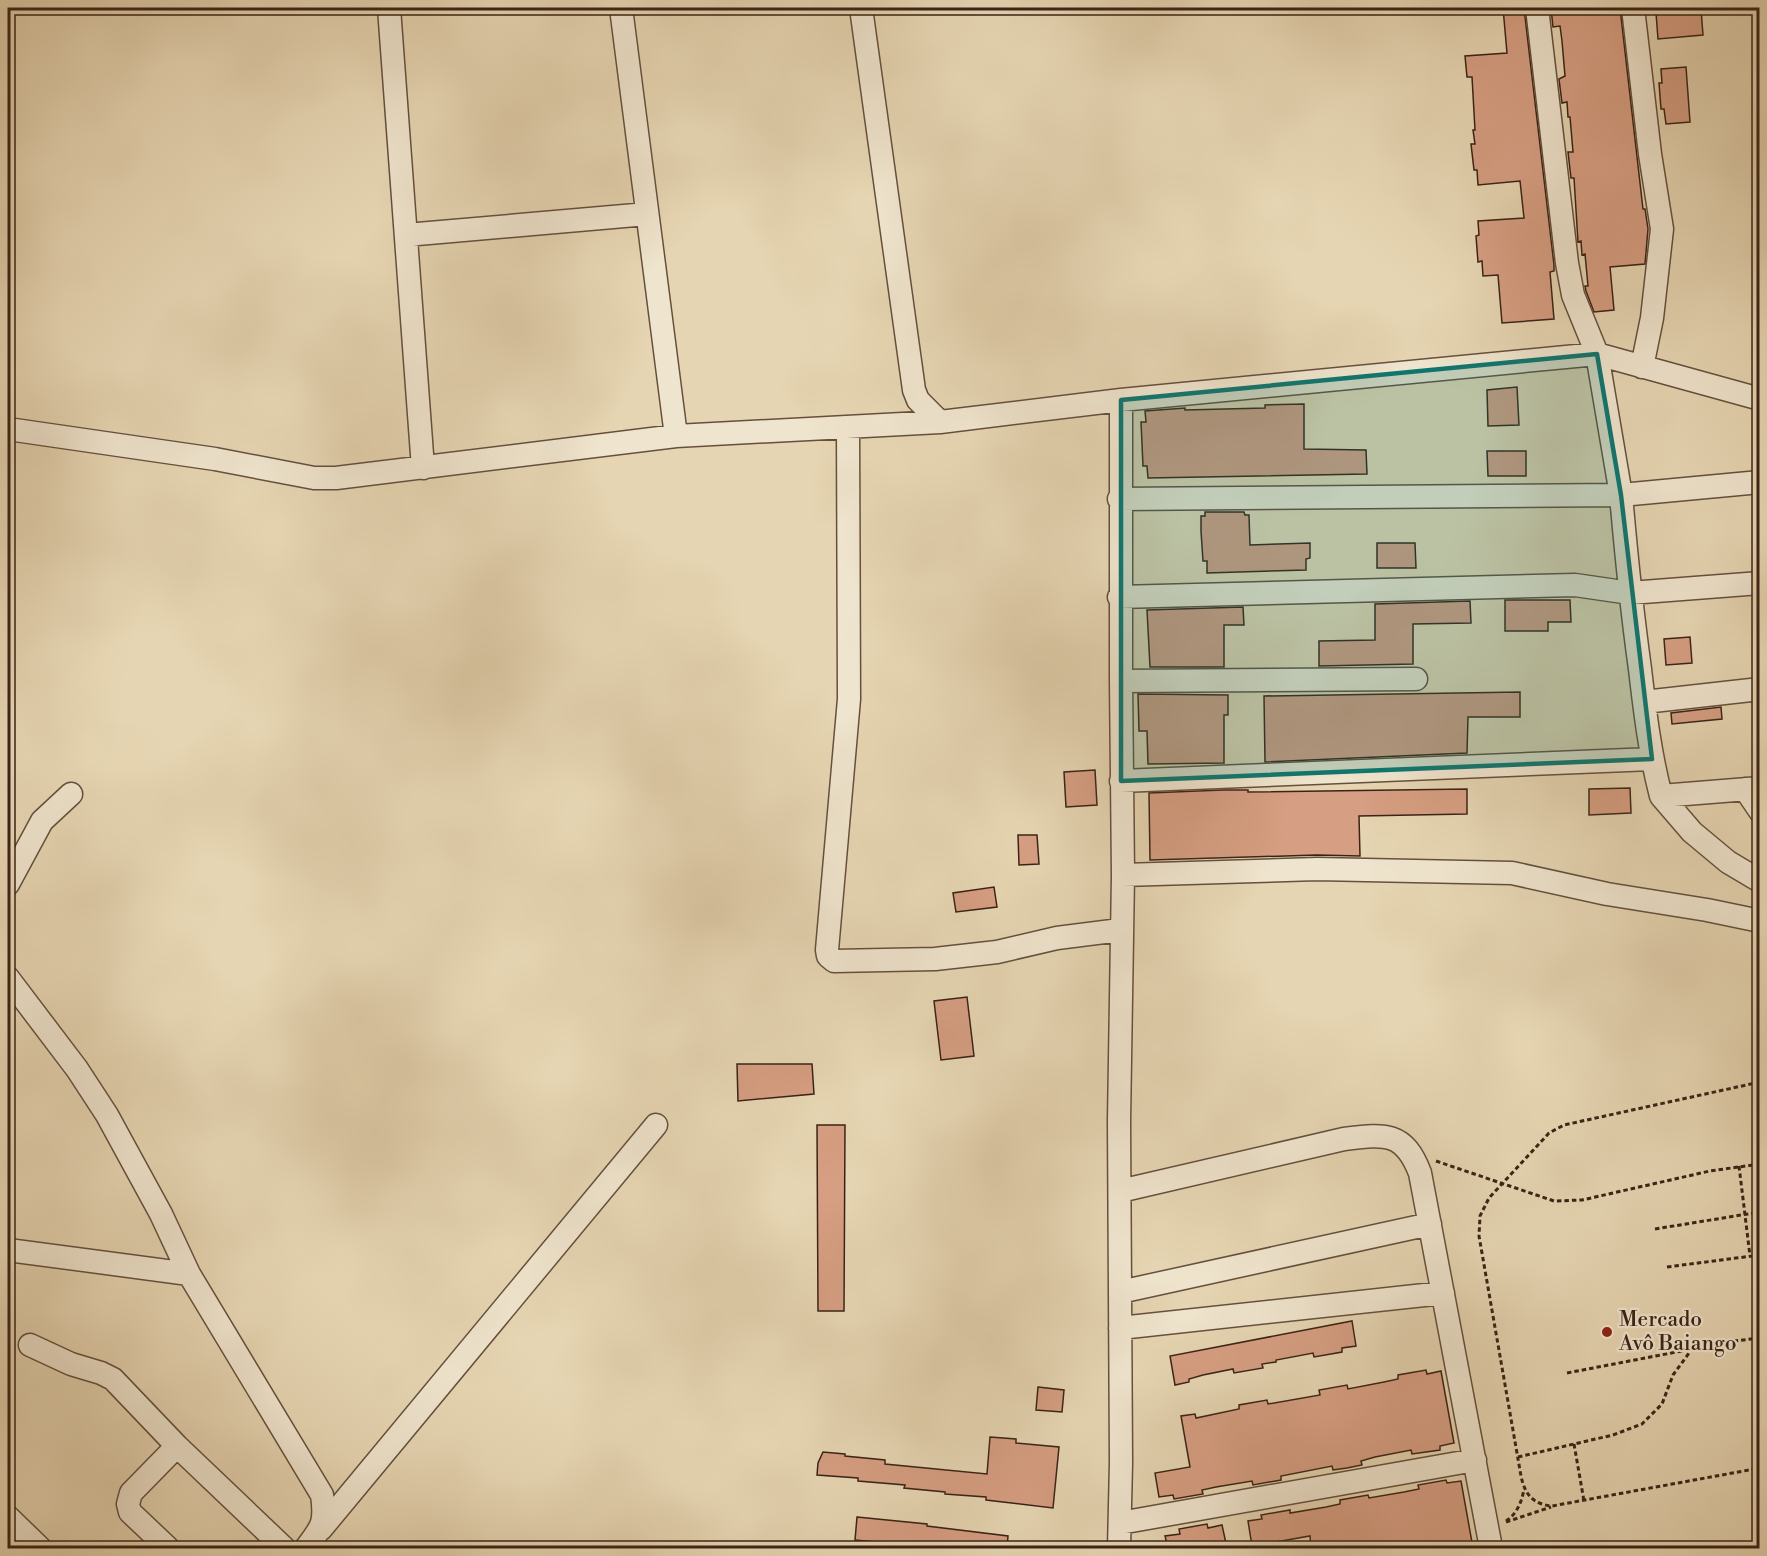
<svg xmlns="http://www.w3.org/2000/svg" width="1767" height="1556" viewBox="0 0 1767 1556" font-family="'Libre Bodoni',serif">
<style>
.building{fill:#d69e82;stroke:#3a2316;stroke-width:1.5}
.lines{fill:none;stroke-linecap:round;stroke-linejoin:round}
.minor-casing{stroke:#65503d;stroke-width:25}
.path{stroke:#3a2316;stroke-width:3;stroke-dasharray:4.5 3;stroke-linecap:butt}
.minor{stroke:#efe4cd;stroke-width:22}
.marked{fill:#0f766e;fill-opacity:0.2;stroke:#0f766e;stroke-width:4.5;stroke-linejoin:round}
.poi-dot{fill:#8f2418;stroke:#efe4cd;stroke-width:2}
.labels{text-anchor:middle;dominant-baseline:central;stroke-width:4.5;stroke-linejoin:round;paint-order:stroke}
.poi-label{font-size:21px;fill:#3a2316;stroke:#efe4cd;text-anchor:start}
</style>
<rect width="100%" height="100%" fill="#e6d5b2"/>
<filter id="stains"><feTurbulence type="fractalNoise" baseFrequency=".00333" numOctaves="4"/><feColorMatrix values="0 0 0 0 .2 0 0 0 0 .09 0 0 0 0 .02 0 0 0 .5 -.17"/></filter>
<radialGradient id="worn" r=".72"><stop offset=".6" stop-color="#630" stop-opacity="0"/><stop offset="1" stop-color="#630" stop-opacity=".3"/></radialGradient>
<path class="building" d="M1503 8H1524L1554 265V271L1550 272 1554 319 1502 323 1498 275 1483 276 1482 261 1478 262 1476 236 1479 235 1478 221 1524 218 1520 181 1478 185 1477 170H1474L1471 144H1475L1473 130H1475L1472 77H1467L1465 56 1507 53Z
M1551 8H1620L1643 209H1645L1648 229 1645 264 1610 267 1614 310 1594 312 1586 291 1585 286H1588L1585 254 1582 255 1581 241 1578 242 1574 178H1571L1568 152H1573L1570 117H1568L1567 102 1562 103 1559 79 1565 76 1562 41 1560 26 1553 27Z
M1701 9 1703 35 1658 39 1656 13Z
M1686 67 1690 122 1666 124 1664 109H1661L1659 83H1662L1661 69Z
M1517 387 1519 425 1488 426 1487 390Z
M1304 404V449L1366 450 1367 474 1148 478 1147 466H1143L1141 422H1146L1145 411 1185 408V410L1265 408V405Z
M1487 451H1526V476H1488Z
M1205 512H1244L1245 515H1249L1250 545 1310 543V558L1306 559V570L1207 573V561H1203L1201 531V516H1205Z
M1377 543H1415L1416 568H1377Z
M1505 600H1570L1571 622H1548V631H1505Z
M1470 601 1471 623 1413 624V664L1319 666V641L1375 640V604Z
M1243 607 1244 625H1224V667H1150L1147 610Z
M1690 637 1692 663 1666 665 1664 639Z
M1520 692V717H1468L1467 753 1265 762 1264 696Z
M1138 694 1228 695V715H1224V763L1148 764 1147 731H1139Z
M1721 707 1722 719 1672 724 1671 713Z
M1095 770 1097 805 1066 807 1064 772Z
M1630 788 1631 813 1589 815V789Z
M1467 789V814L1359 816 1360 856 1317 855 1150 860 1149 793 1223 790H1248V792Z
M1018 835H1037L1039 864 1019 865Z
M994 887 997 907 956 912 953 893Z
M967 997 974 1056 941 1060 934 1001Z
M737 1064H812L814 1094 738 1101Z
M817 1125H845L844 1311H818Z
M1352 1321 1356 1346 1342 1348V1352L1314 1357 1313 1353 1276 1360V1362L1262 1364 1263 1368 1234 1373 1233 1369 1203 1375 1189 1379V1382L1175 1385 1170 1356Z
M1426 1370 1427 1374 1441 1371 1454 1443 1440 1446V1450L1412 1454 1411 1450 1375 1457 1361 1461 1362 1465 1347 1468 1333 1470 1332 1466 1281 1476V1480L1253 1485 1252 1481 1216 1487 1202 1490 1203 1494 1174 1499 1173 1495 1159 1497 1155 1473 1190 1467 1181 1416 1195 1414 1196 1418 1239 1409V1405L1267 1400 1268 1404 1320 1395 1319 1390 1347 1385 1348 1389 1384 1382 1398 1379V1375Z
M1038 1387 1064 1390 1062 1412 1036 1410Z
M990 1437 1016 1439V1443L1059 1447 1053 1508 986 1500V1497L945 1494V1492L904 1488 905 1485 858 1481V1478L817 1475 818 1463 823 1452 845 1454V1456L885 1460V1464L987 1474Z
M1446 1480 1447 1483 1461 1481 1473 1548H1311L1310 1536 1252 1546 1248 1521 1262 1519 1261 1515 1290 1510V1513L1326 1507 1340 1504V1500L1368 1495 1369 1498 1404 1492 1419 1489 1418 1485Z
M857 1517 927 1524V1526L1008 1536 1007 1548H940L855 1540Z
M1207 1524 1208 1528 1222 1525 1227 1548H1168L1165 1536 1180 1534 1179 1529Z"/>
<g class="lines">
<g class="minor-casing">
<path id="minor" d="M389 8 423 468
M621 8 676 436
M861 8 914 390 918 400 940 422
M1633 8 1650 154 1662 229 1652 318 1642 367
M406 235 647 214
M1121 400V681
M848 427 849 699 827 950 828 956 834 961 935 959 997 952 1057 938 1120 930
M8 429 215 459 314 478H336L676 436 940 422 1121 400 1597 354 1760 399
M1760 482 1621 495C1626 553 1632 611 1640 669 1645 712 1650 754 1661 796L1760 788
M1119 499 1621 495 1597 354 1573 295 1567 263 1537 8
M1119 597 1575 585 1630 593 1760 583
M1644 702 1760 689
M1121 781 1652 759
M1745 789 1760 811
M1661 796 1692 832 1728 862 1760 881
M1123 875 1317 869 1512 873 1607 894 1707 910 1760 921
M8 884 42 821 71 794
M8 978 77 1069 107 1115 161 1214 189 1274 322 1495C326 1523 322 1527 306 1548
M1120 1191 1344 1139C1385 1134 1404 1131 1420 1173L1491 1548
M8 1250 189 1274
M1120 1292 1430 1224
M1120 1328 1443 1293
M30 1345 71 1364 101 1373 113 1379 177 1446 284 1548
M8 1517 40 1548
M1120 1523 1475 1460
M321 1529 656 1125
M168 1548 130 1512 128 1504 131 1493 177 1446
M1119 1548 1121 1463 1119 1121 1123 875 1121 681 1416 679"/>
</g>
<path class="path" d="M1760 1082 1564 1125 1549 1133 1489 1198 1480 1216 1479 1236 1521 1476C1525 1495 1533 1504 1552 1506L1760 1468
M1436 1161 1554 1201 1582 1200 1710 1171 1760 1164
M1739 1166 1750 1256
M1655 1229 1760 1212
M1667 1267 1760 1255
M1567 1373 1692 1349
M1574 1444 1584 1501
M1518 1457 1613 1435 1642 1424 1662 1404 1673 1375 1692 1349 1717 1343 1760 1338
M1506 1521C1517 1514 1522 1501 1524 1489
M1506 1522 1551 1507"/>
<use href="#minor" class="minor"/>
</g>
<path class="marked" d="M1597 354 1621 495 1652 759 1121 781V400Z"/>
<circle class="poi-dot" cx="1607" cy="1332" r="6"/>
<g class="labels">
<g class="poi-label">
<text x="1619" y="1320">Mercado<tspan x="1619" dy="24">Avô Baiango</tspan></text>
</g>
</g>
<rect width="1767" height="1556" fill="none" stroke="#e6d5b2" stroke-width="30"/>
<rect x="9" y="9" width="1749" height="1538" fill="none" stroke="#3a2316" stroke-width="3"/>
<rect x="15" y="15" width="1737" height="1526" fill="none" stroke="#3a2316" stroke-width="1.5"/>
<rect width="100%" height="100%" filter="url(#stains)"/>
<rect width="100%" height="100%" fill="url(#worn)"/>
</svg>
